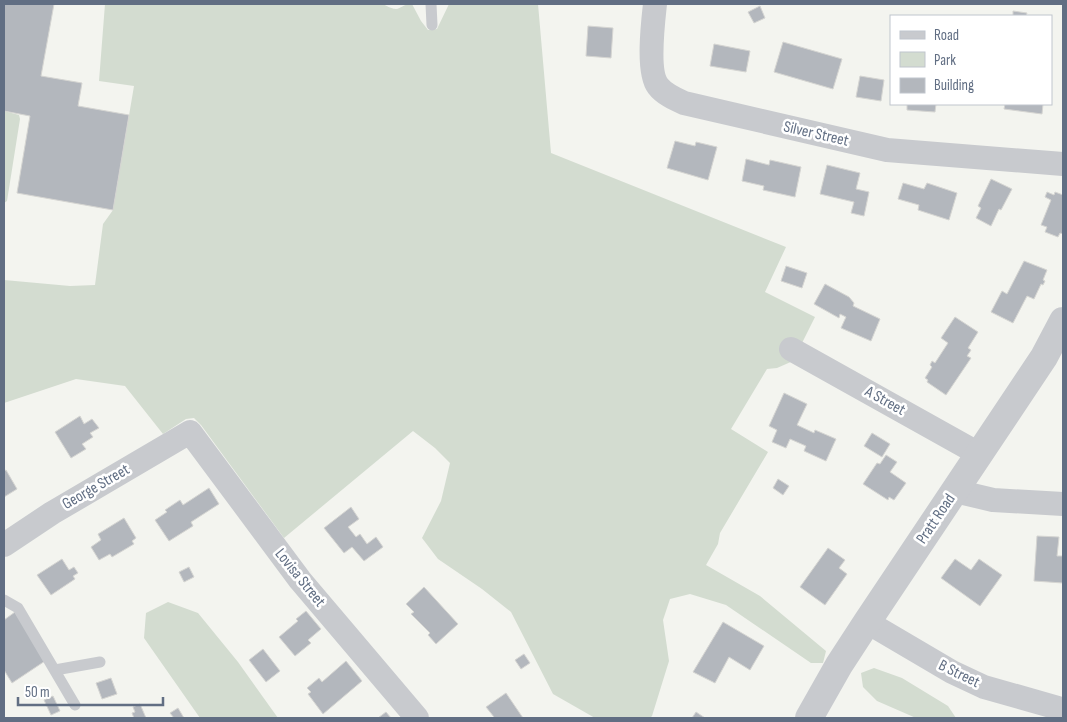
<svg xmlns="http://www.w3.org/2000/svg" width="1067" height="722" viewBox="0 0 1067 722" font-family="'Sofia Sans Condensed',sans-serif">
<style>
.green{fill:#d3dcd0}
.building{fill:#b3b7bd;stroke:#d5d5d2}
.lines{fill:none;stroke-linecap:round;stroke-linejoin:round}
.service{stroke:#c8cace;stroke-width:11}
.minor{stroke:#c8cace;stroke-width:24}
.tertiary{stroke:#c8cace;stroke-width:28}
.labels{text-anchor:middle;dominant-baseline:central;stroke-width:5;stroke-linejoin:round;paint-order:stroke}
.street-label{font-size:16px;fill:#616e83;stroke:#fff}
</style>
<rect width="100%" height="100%" fill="#f3f4ef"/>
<path class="green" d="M105 4H383C402 15 398 4 412 4L421 21 428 30 437 29 449 4H538L551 153 786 247 765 292 815 317 793 361 777 368 767 369 731 429 768 452 720 533 718 544 706 565 760 596 826 651 823 663H811L726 605 690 594 670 599 663 620 669 661 652 716 650 718H595L553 694 511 612 482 589 438 559 422 538 441 501 450 463 435 448 413 431 284 538 201 425 194 418 186 419 163 434 125 386 76 379 4 403V280L70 286 95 285 103 224 113 210 134 86 99 81Z
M4 111 19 115 20 119 7 201 4 203Z
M168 602 198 613 238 662 278 718H200L144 638 146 613Z
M874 668 902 678 948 706 956 718H916L877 701 863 687 861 673Z"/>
<path class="building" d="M4 4H54L41 76 82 83 78 106 129 115 113 210 17 193 30 116 4 111Z
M760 6 765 18 754 23 748 12Z
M1013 11 1027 13 1026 16H1013Z
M588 26 613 28 611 58 586 56Z
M783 42 842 59 833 89 774 72Z
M714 44 750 51 746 72 710 66Z
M860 76 884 80 881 101 856 97Z
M907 104H936L935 112 907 110Z
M1005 104H1043L1042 114 1004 109Z
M675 141 695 146 696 142 717 147 708 180 667 168Z
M746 159 769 165 770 160 801 167 795 197 763 190 764 186 742 181Z
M827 165 860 173 856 189 869 192 864 216 851 213 854 202 820 194Z
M991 179 1012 189 1001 210 999 209 991 226 976 218 981 208 978 206Z
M903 183 924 189 927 183 957 193 949 220 918 210 919 205 898 199Z
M1047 192 1054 195 1055 192 1063 195V234L1060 233 1058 237 1045 232 1047 227 1041 225 1051 200 1045 197Z
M1024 261 1047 270 1043 280 1045 281 1043 285 1041 284 1034 299 1027 296 1013 323 991 312 1002 291 1007 294Z
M786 266 807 273 802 288 781 281Z
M825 284 849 297 854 303 853 306 880 319 871 341 841 328 846 317 840 314 839 318 814 304Z
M955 317 978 332 968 348 971 350 967 356 971 358 946 395 927 382 928 380 925 378 932 367 930 365 932 361 935 363 948 343 941 338Z
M784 393 807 404 797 425 814 433 815 430 836 439 826 461 804 451 806 446 790 439 786 448 772 442 777 430 769 426Z
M80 416 84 424 92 419 99 428 90 433 93 437 82 444 86 449 71 458 55 432Z
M872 433 890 444 882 457 864 446Z
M886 455 897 462 890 472 906 483 894 500 889 497 888 500 863 484 877 463 880 464Z
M6 470 17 489 4 497V471Z
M778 479 789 486 783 495 773 488Z
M209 488 219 504 191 522 193 526 169 541 155 520 167 512 165 510 180 500 183 505Z
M351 507 359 519 348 527 356 537 360 534 367 544 376 537 383 547 364 561 352 547 344 553 324 528Z
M124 518 136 538 132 541 134 544 112 557 110 554 99 560 91 547 101 540 98 534Z
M1037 536 1059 537 1057 556H1063V583L1034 581Z
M828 548 845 560 839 568 847 574 825 605 800 587Z
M62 559 69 570 74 567 78 573 73 576 75 579 51 595 37 575Z
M955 559 971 570 979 559 1002 575 980 606 941 578Z
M189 567 194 577 184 582 179 572Z
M424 587 458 624 436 644 428 635 430 633 411 614 414 612 406 604Z
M306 611 321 629 308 640 311 643 295 656 279 637 298 621 296 619Z
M15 612 45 661 12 683 4 670V620Z
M723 622 764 646 750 670 729 657 715 683 693 672Z
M263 649 280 671 266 682 249 660Z
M524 654 530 663 521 669 515 660Z
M346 661 362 681 323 714 308 694 311 692 307 688 319 678 322 682Z
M111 678 117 694 102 699 96 683Z
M506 693 523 718H492L494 717 486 707Z
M53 696 60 711 51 715 44 700Z
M140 704 146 718H134L132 713 135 712 133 707Z
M178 708 184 718H174L170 713Z
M386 712 391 718H378Z
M696 712 705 718H692Z"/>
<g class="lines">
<path class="service" d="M431 4 432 25
M4 600 18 608 75 705
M55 670 100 662"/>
<path class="minor" d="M655 4C653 22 647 72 658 86 664 94 675 99 684 103L887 150 1063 164
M791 349 979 454
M955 491 993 500 1063 504
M4 545 52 513 190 432 300 580 417 718
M867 622 952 672 984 687 1058 708"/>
<path class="tertiary" d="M809 718 839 665 867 622 1044 357 1063 321"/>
</g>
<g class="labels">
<g class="street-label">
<text transform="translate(816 134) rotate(13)">Silver Street</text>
<text transform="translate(885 401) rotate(29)">A Street</text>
<text transform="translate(96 487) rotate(-30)">George Street</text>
<text transform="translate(936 519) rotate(-56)">Pratt Road</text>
<text transform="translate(300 578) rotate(51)">Lovisa Street</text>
<text transform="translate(959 674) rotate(26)">B Street</text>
</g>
</g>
<rect width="1067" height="722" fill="none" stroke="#616e83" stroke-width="10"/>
<rect x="890" y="15" width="162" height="90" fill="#ffffff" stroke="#c0c5cd"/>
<rect x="900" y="31" width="25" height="8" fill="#c8cace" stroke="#c0c5cd"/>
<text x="934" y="40" font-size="15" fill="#616e83">Road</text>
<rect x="900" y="52" width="25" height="15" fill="#d3dcd0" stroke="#c0c5cd"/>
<text x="934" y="65" font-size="15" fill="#616e83">Park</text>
<rect x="900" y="78" width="25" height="15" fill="#b3b7bd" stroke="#c0c5cd"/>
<text x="934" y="90" font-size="15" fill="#616e83">Building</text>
<path d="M18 697v8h145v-8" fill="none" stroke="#616e83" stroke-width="2.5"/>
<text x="25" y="697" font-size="15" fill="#616e83" stroke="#ffffff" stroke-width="4" paint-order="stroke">50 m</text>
</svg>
